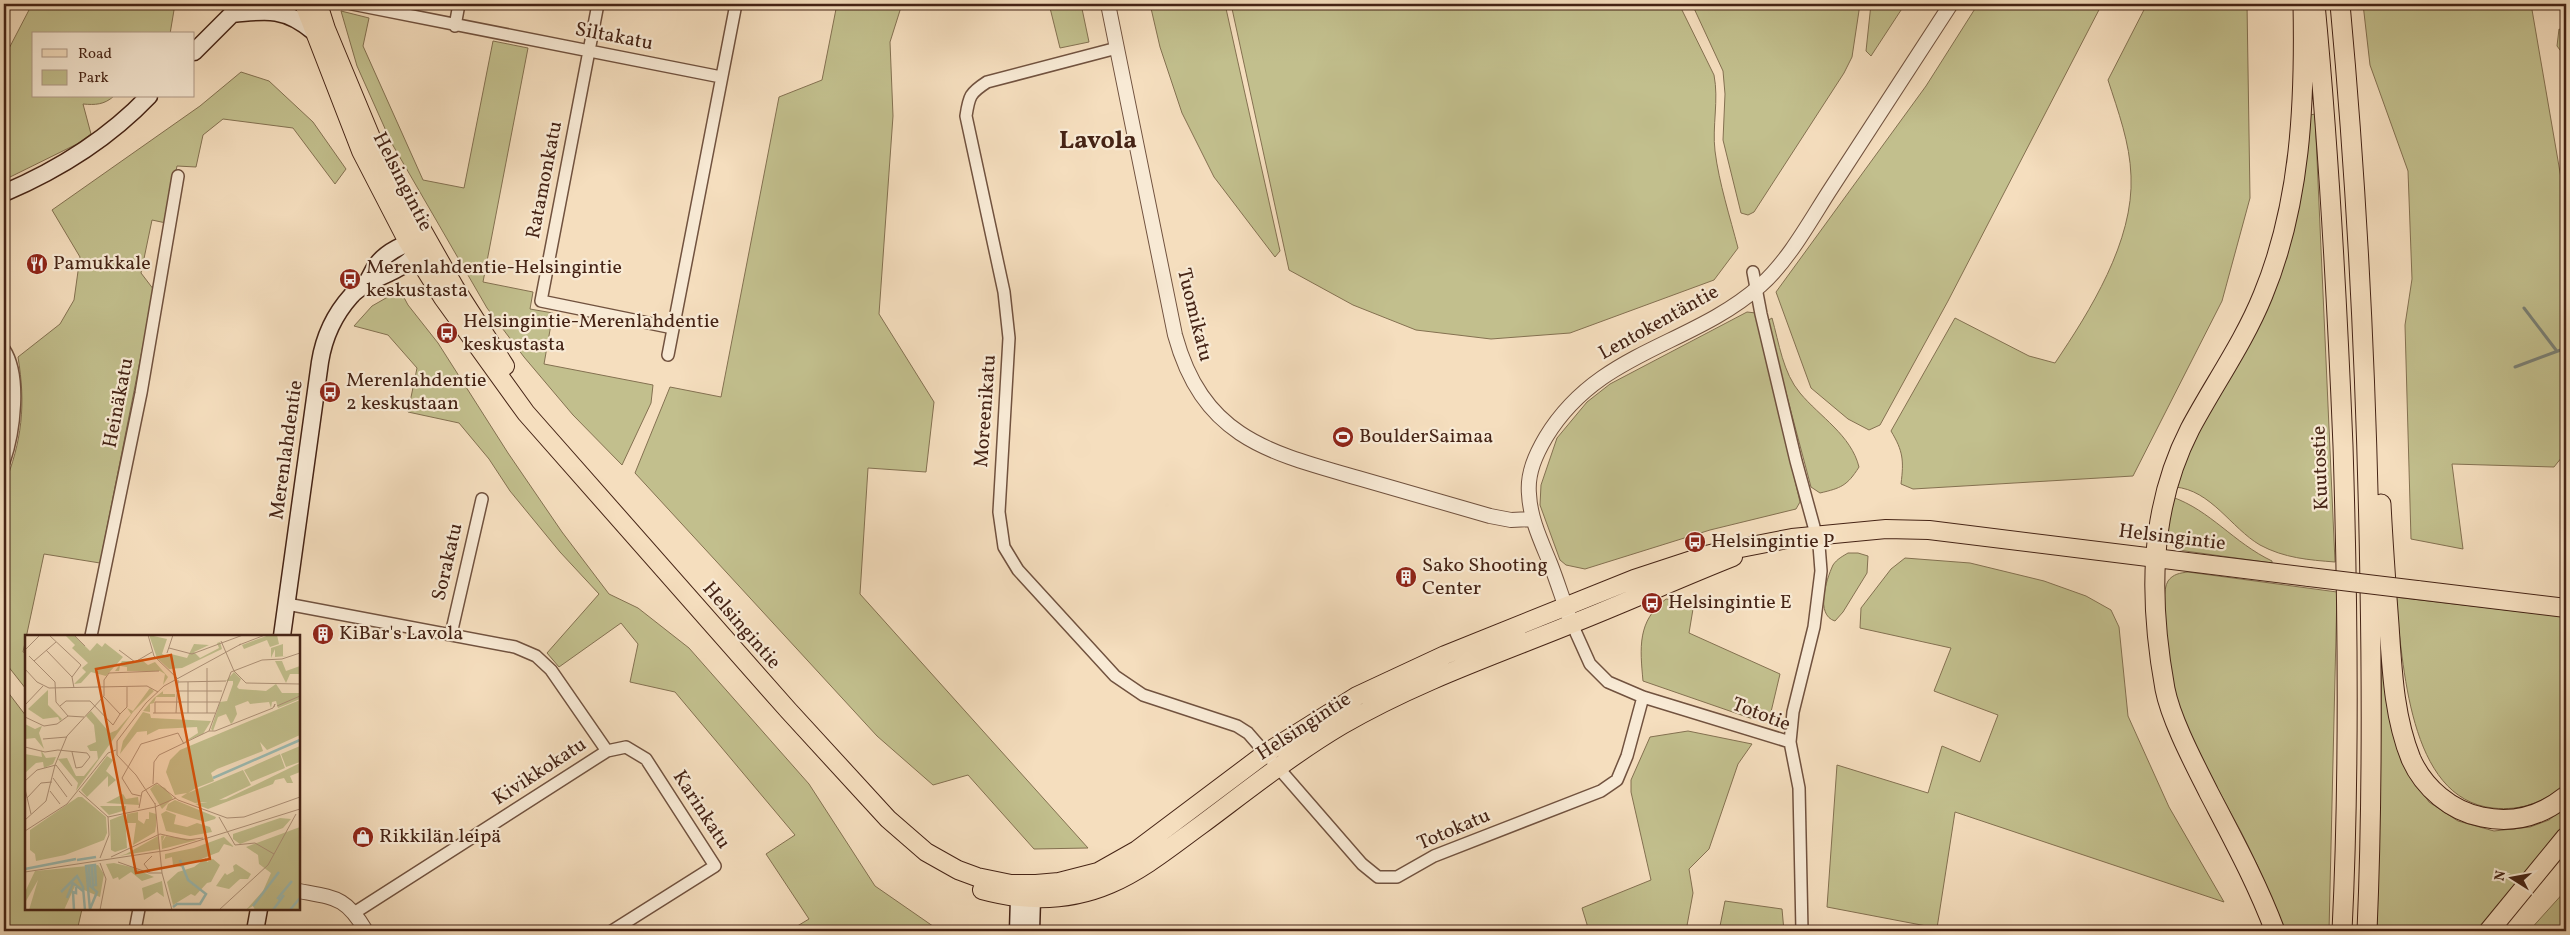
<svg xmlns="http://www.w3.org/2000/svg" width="2570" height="935" viewBox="0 0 2570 935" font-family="Vollkorn,serif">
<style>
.green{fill:#c2bf8d;stroke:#847151}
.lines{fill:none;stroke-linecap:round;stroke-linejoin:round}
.stream{stroke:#797f74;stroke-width:3}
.minor-casing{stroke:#71523f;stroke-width:14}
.tertiary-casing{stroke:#71523f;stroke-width:16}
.secondary-casing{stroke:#452315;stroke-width:19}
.primary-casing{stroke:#452315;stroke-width:20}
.trunk-casing{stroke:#452315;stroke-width:21}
.minor{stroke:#f8ead5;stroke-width:11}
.tertiary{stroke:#f8ead5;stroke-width:14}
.secondary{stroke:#f8ead5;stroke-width:16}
.primary{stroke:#f5debe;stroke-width:18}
.trunk{stroke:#f5debe;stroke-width:19}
.primary-bridge-casing{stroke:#452315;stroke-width:20;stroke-linecap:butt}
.primary-bridge{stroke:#f5debe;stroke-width:18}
.labels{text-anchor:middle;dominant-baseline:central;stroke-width:4.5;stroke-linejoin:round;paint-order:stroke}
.street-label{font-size:20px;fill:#452315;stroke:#f8ead5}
.poi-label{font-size:20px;fill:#452315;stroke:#f8ead5;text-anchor:start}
.district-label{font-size:25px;font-weight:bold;fill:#452315;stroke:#f8ead5}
.inset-river{fill:none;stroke:#9cbcb4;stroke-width:2.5}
.inset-road{fill:none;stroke:#af937a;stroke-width:1}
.view{fill:#d8540d;fill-opacity:0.15;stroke:#d8540d;stroke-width:2.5}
.inset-edge{fill:none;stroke:#452315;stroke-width:2.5}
</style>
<rect width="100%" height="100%" fill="#f5debe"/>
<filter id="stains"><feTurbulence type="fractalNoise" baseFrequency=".004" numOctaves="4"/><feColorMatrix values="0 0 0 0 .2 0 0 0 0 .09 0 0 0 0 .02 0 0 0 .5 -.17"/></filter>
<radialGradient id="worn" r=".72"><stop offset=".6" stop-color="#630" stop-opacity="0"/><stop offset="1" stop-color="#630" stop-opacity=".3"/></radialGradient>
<path class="green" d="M16 4H175L170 34H34V96H114C104 105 95 105 83 104L91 134 77 144 4 180V58L29 10Z
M837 4H902L890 42 893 116 879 314 934 402 926 472 868 468 860 594 1088 848 1034 849 968 775 933 785 877 736 635 473 670 387 721 397 779 97 822 80Z
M1049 4H1081L1089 42 1060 48Z
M1150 4H1225L1280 251 1275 257 1214 177 1182 113 1160 47Z
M1231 4H1679L1714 75C1719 100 1712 126 1715 151 1719 183 1730 217 1738 248L1714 280 1570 333 1491 339 1416 330 1353 305 1289 270Z
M1692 4H1860L1852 57 1844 73 1754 212 1748 215 1741 213 1723 140 1725 94 1723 71Z
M1871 4H1905L1871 56 1866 51Z
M1978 4H2102L1948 301 1880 425 1869 430 1848 419 1811 388 1776 292 1926 86Z
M2147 4H2247L2250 198 2222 301 2133 476 1913 489 1901 484C1904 460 1903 451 1891 431L1955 318 2029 356 2055 363C2090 311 2134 241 2131 176 2130 143 2118 111 2108 80Z
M2363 4H2531L2566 207V452L2554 467 2452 464 2463 549 2411 539 2405 325 2412 279 2408 171 2370 65Z
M341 11 369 18 363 46 423 180 464 188 493 41 528 48 483 282 533 292 530 309 553 313 544 364 653 385 651 403 622 465 573 415 524 357 487 308 391 142 357 66Z
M2559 29 2566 32V58L2557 46Z
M241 72 269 81 313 122 346 169 335 184 293 128 223 119 203 135 196 167 177 166 166 223 152 220 141 273 154 290 100 563 44 554 23 652 26 653V689L4 661V486C22 441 26 405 18 357L60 324 74 300 80 257 52 210 200 106Z
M2315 114 2335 562C2309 560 2284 558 2260 545 2231 528 2211 490 2175 487 2180 473 2185 458 2192 445 2216 400 2244 357 2265 311 2293 248 2305 183 2310 115Z
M400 290 408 305 438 343 508 453 562 532 609 594 638 608 689 648 809 784 875 886 940 931H789L809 919 766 854 795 835 675 692 630 682 638 644 621 623 559 667 547 653 599 594 560 552 510 491 489 459 459 423 408 412 417 368 388 335 354 326 372 306Z
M1747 312 1756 313 1800 502 1796 509 1710 530 1585 569 1566 565 1560 560 1540 505 1541 485 1557 438 1587 402 1610 384Z
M1772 318C1779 343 1783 373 1800 393 1820 417 1851 435 1859 467 1847 486 1841 488 1820 493L1811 487 1767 321Z
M2172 497C2210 510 2234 543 2272 561V563L2178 550C2160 539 2169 515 2172 497Z
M1848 553H1858L1868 556 1867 573 1843 612 1835 621C1815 615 1826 580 1833 565 1837 559 1843 556 1848 553Z
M1905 558 1970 563 2044 581 2086 596 2111 610 2119 627 2128 716 2169 807 2224 902 1955 812 1937 928 1827 907 1837 765 1928 793 1942 746 1980 762 1998 715 1934 691 1951 648 1860 628 1861 608 1891 569Z
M2188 572 2337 592 2329 931H2285C2269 892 2254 854 2233 817 2212 777 2187 738 2174 694 2169 675 2158 597 2168 581 2173 574 2180 573 2188 572Z
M2395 597 2566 617V784C2544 802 2522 811 2493 808 2407 799 2404 662 2395 597Z
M1666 599 1689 602 1693 609 1689 633 1780 674 1770 716 1762 720 1750 718 1643 681C1640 648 1637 621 1666 599Z
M2382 662 2386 663 2406 768 2429 802 2458 821 2494 831 2530 827 2549 820 2566 806V826L2480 931H2377Z
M4 687 26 716V909H82L77 931H4Z
M1688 731 1752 744 1738 764 1709 849 1689 869 1693 893 1686 931H1589L1582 908 1651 880 1631 792V780L1650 737Z
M2566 890V931H2529Z
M1725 901 1782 909 1784 931H1719Z"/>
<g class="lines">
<path class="stream" d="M2524 308 2556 350
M2515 367 2566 348"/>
<g class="minor-casing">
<path id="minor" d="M352 4 721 77
M598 4 541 301 673 328
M455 26 459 4
M1117 48 987 82C970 93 969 96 966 116L1004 292 1009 338 999 512 1004 547 1018 570 1115 676 1143 695 1237 726 1248 733 1362 864 1378 877H1397L1434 856 1601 791 1617 780 1627 756 1643 697
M1753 272 1761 314 1796 461 1819 545 1821 571 1814 627 1793 712 1790 742 1799 788 1802 931
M4 349C22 376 14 433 4 462
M668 355 736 4
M287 604 515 647 536 656 551 670 607 751 354 913
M1572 624 1590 664 1608 682 1643 697 1790 742
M451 634 482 499
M91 636 141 393 178 176
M607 751 626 747 646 759 715 866 612 931
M135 930 139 909"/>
</g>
<g class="tertiary-casing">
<path id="tertiary" d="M1108 4 1175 335C1203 437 1267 452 1358 478 1402 491 1446 503 1490 516L1511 520 1533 519
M1572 624C1564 604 1558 583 1550 563 1541 541 1530 518 1529 494 1527 473 1536 454 1546 437 1599 350 1691 347 1761 285 1790 259 1811 219 1832 187 1872 126 1912 65 1951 4
M299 891C336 898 346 897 366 931"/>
</g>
<g class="secondary-casing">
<path id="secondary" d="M232 14C268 10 286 8 314 32
M194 52 240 6
M4 193C58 170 108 139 149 96
M366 283C388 274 412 265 423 244
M282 636 320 362C324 337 334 315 351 296 355 291 361 288 366 283 371 277 373 269 378 263 389 250 406 243 422 239
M255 931 259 909
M1018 931 1019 898 1026 884 1032 899 1031 931"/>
</g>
<g class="primary-casing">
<path id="primary" d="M304 4 361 151 408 242 443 298 526 413 788 710 888 819 926 852 958 870 977 877 1011 884H1036L1059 882 1098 872 1137 850 1266 753 1357 696 1445 655 1634 579 1710 554 1792 538 1886 529 1929 530 2309 577
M318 4 326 29 375 147 455 288 505 366
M2417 590 2566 608
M982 890C1026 902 1068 902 1110 884 1143 870 1172 846 1201 825 1248 790 1293 754 1342 725 1416 682 1495 655 1574 623 1627 602 1680 578 1733 557"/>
</g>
<g class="trunk-casing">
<path id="trunk" d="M2315 4C2329 151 2337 298 2343 446 2348 608 2350 770 2342 931
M2340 4C2358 197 2367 391 2370 586 2372 701 2372 816 2367 931
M2381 504C2383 544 2386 585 2389 625 2392 670 2394 717 2411 759 2424 788 2451 811 2482 817 2514 824 2541 816 2566 796
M2275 931C2257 883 2233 839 2209 793 2195 765 2171 720 2165 689 2149 601 2148 511 2190 429 2214 384 2244 342 2263 295 2301 203 2305 102 2303 4
M2489 931 2566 837"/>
</g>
<use href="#minor" class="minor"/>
<use href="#tertiary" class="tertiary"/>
<use href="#secondary" class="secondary"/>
<use href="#primary" class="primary"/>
<use href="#trunk" class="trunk"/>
<g class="primary-bridge-casing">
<path id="primary-bridge" d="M2309 577 2417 590"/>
</g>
<use href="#primary-bridge" class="primary-bridge"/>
</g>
<defs>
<g id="restaurant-disc" transform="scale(1.125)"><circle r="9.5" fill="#8f2418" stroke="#f8ead5"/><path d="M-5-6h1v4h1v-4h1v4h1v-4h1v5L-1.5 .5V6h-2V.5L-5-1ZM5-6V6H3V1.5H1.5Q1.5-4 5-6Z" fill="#fff"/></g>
<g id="bus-disc" transform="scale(1.125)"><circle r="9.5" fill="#8f2418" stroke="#f8ead5"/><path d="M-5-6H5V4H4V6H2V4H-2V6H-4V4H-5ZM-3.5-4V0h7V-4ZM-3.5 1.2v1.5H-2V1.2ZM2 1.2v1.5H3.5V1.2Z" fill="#fff"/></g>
<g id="stadium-disc" transform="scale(1.125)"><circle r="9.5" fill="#8f2418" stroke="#f8ead5"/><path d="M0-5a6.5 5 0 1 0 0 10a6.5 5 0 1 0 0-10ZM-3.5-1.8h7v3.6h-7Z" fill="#fff"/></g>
<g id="building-disc" transform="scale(1.125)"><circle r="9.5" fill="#8f2418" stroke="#f8ead5"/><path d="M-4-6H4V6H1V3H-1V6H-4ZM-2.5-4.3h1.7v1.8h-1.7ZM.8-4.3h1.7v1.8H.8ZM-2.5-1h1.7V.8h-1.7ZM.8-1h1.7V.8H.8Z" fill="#fff"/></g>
<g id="shop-disc" transform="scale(1.125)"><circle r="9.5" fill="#8f2418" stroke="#f8ead5"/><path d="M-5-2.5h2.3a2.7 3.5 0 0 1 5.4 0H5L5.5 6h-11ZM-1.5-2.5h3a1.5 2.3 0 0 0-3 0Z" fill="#fff"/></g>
</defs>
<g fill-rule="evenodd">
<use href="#restaurant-disc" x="37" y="264"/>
<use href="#bus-disc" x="350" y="279"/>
<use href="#bus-disc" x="447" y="333"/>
<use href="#bus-disc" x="330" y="392"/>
<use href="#stadium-disc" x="1343" y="437"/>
<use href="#bus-disc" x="1695" y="542"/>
<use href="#building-disc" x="1406" y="577"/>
<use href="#bus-disc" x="1652" y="603"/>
<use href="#building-disc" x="323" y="634"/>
<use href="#shop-disc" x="363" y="837"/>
</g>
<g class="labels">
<g class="street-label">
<text transform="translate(614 37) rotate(11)">Siltakatu</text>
<text transform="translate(545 180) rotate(-79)">Ratamonkatu</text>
<text transform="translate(402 182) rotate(63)">Helsingintie</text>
<text transform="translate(1194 315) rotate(76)">Tuomikatu</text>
<text transform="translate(1659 323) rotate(-29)">Lentokentäntie</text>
<text transform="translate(119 403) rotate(-79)">Heinäkatu</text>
<text transform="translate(986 411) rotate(-86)">Moreenikatu</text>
<text transform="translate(287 450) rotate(-82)">Merenlahdentie</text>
<text transform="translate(2321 468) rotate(-92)">Kuutostie</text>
<text transform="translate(2172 538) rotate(7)">Helsingintie</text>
<text transform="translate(448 562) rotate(-77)">Sorakatu</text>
<text transform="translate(741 626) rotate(49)">Helsingintie</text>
<text transform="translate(1761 715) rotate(21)">Tototie</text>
<text transform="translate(1304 727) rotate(-33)">Helsingintie</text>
<text transform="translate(540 772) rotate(-33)">Kivikkokatu</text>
<text transform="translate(701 810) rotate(57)">Karinkatu</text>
<text transform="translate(1454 830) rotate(-23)">Totokatu</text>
</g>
<g class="poi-label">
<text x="53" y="264">Pamukkale</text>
<text x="366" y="268">Merenlahdentie-Helsingintie<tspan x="366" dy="23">keskustasta</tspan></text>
<text x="463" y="322">Helsingintie-Merenlahdentie<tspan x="463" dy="23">keskustasta</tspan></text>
<text x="346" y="381">Merenlahdentie<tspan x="346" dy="23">2 keskustaan</tspan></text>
<text x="1359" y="437">BoulderSaimaa</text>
<text x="1711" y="542">Helsingintie P</text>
<text x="1422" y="566">Sako Shooting<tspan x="1422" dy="23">Center</tspan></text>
<text x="1668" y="603">Helsingintie E</text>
<text x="339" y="634">KiBar's Lavola</text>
<text x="379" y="837">Rikkilän leipä</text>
</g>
<g class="district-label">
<text x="1098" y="141">Lavola</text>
</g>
</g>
<g transform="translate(25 635)">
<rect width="275" height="275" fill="#f5debe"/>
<path d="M40 0H49L65 16 72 8 77 12 80 8 98 22 81 41 66 37 56 48 49 49 61 37 57 33 63 28 47 13 50 10ZM124 0 142 4 137 19 145 22 146 19 162 23 169 9 184 10 169 17 175 23 194 13 192 8 195 7 197 14 157 33 144 34 132 23ZM244 0H252L254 9 245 12 242 5 219 14 217 10ZM258 9V21H262L250 22V14L246 23V13ZM97 26H118L123 30 130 27 143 42 138 50 140 39 135 36H102V32L95 31 94 36H90ZM250 26H257L261 36 275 31V39H265L261 48ZM209 37 216 44 212 52 214 54 241 56 251 49 257 58H275V64L253 73 251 66 247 67 246 73 244 67 225 69 223 66 210 71 212 79 208 87 206 89 201 79 193 82 188 96 186 94 195 67 202 66 208 49V46H201ZM150 47 138 56V59H150V62H131L129 68 125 69V77L118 76 129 63ZM125 53 129 56 108 77 51 156 53 148 33 124 42 123 51 141H59L73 124 72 116H65L62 111 71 107 69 90 61 81 66 76 85 98 92 95 106 79 102 73 108 76ZM23 55V70L37 84 35 86 33 82 18 84 3 74ZM275 65V100L242 115 235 107 238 116 192 134 186 138 189 146 171 153 163 158 218 135 226 150 192 166 170 168 156 162 162 158 150 160 141 137 145 125 155 115ZM118 77 125 79 126 83 186 86 178 99 159 107 173 98 172 92 134 94 122 100V96L112 97 95 119 98 106ZM0 89 10 94 17 91 14 98 19 114 10 103 0 104ZM275 111V127L261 132 256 119ZM16 115 21 123 31 122 28 129 19 133 18 127 11 128 0 138V119L17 122ZM255 119 260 133 226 147 219 135ZM82 121 88 125 81 136 91 145 83 152V141L62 162 56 155ZM275 128V137L265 141 268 148H262L259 143 250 145 248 149 183 174 170 169 201 164ZM131 149 140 153 148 163 137 174 125 154ZM98 159 101 164 113 162 114 170 81 168ZM53 162H57L81 182 82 198 79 205 40 220 11 226 10 219 5 215V195ZM150 165 191 182 190 184 180 187 141 175 143 169ZM75 171H101V175L84 180ZM141 176 151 180 149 189 162 192 172 188 185 192 187 197 165 201 141 196 136 179ZM113 177V185L119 189 121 184H124V177L131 179V191L130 197 108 210 111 188H102V179ZM100 179 102 213 90 217 86 215 85 185ZM255 183 266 184 258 193 215 209 208 204V199ZM275 192V275H230L228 271 221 275 238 256 246 238 234 229 233 220 221 212ZM140 200 137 207 141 201 172 205 137 214 136 201ZM133 201 135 214 94 221 101 219ZM199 202 209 212 199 209 194 217 156 232 148 230 147 222 140 224V219L169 213ZM181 223 182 227 188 224 195 230 186 247 182 248 170 261 166 259 148 270 142 247 153 237 169 232ZM89 228 106 232 129 242 117 246 106 237 94 245 93 242 88 244 81 229ZM211 229 226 239 223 244H215L204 254 191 251 200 238 202 240 209 236 208 231ZM73 230 79 239 75 262 50 251 39 275H4L13 245 1 266 0 257 10 236ZM137 246 139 262 132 257 119 265 117 253Z" fill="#c2bf8d"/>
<path class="inset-river" d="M188 143 275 105M52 225 71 222M64 231 65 251 72 257 65 274M67 231 68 253M0 234 51 224M36 257 52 241 58 252 60 275M42 263 48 248 58 256M256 265 253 263 267 246M228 271 254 237M148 272 152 269H175L181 259 163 245 155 225M49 275 48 257 51 258V252M65 275 61 231 70 230 71 250H68M248 275 259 260M265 275 275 263"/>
<path class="inset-road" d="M24 0 56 30 47 42M49 0 60 11M123 0 129 21 153 44M196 6 209 36 221 48 275 49M214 10 240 0M144 13 167 19 218 0M0 15 15 0M21 15 47 42 49 53M94 15 110 27 127 17M142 18 148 0M4 21 30 47 31 67 43 81 59 82M9 26 31 7M0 34 12 47 24 53 122 51 133 57M153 47 201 46M163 47V78M151 56H197M79 62 95 79 102 72V52M0 70 18 51M35 71 41 66H65L88 90 95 79M252 71 275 61M128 78H190M130 78V67H194M151 78 153 45M182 78V33M0 82 19 91 32 89 43 81M184 96H190L248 73 250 69 249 72M18 104 42 102M0 112 20 117 33 115 62 118 65 122 57 132 51 133 47 117M28 143 42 162M0 146 12 135 31 130 47 151M128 149 129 127 134 120 184 96 206 37 237 25 257 24 275 18M0 154 6 179M25 156 35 169M54 156 83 182 84 200 75 223M116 161 107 159 97 143 116 109 153 98 159 109M2 163 16 148 27 147M130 168 137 238M130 169 111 140 92 120V106L121 68 139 51 216 9M114 173 117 157 132 148 153 165 202 183 219 182 275 162M83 182 130 172 151 163M194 182 210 210 230 208 249 219M0 185 21 166 30 130 42 101 79 61V45L84 38 134 36M0 196 42 169 83 118 91 115M86 222 135 199 162 205 178 203M93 227 124 238H137M75 228 81 244 75 275M0 237 144 215 275 174M125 237 119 229 127 221M137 238 147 275M194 275 243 230 271 179"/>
<path class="view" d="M146 20 185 224 111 238 71 34Z"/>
<rect width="275" height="275" class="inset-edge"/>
</g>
<rect width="2570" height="935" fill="none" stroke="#f5debe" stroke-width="20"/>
<rect x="5" y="5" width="2560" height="925" fill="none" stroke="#452315" stroke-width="2.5"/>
<rect x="10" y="10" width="2550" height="915" fill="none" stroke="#452315"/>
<rect x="32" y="32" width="162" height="65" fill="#f8ead5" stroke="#b09a88"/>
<rect x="42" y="49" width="25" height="8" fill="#f5debe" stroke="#b09a88"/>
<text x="78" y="58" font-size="15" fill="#452315">Road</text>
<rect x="42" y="70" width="25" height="15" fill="#c2bf8d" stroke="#b09a88"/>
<text x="78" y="82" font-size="15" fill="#452315">Park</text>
<g transform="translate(2512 878) rotate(281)" stroke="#f8ead5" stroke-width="4" paint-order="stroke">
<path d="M0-4L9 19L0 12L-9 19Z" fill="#452315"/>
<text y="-8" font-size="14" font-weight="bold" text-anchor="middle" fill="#452315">N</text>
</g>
<rect width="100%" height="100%" filter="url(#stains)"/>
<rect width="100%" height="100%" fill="url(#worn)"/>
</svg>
